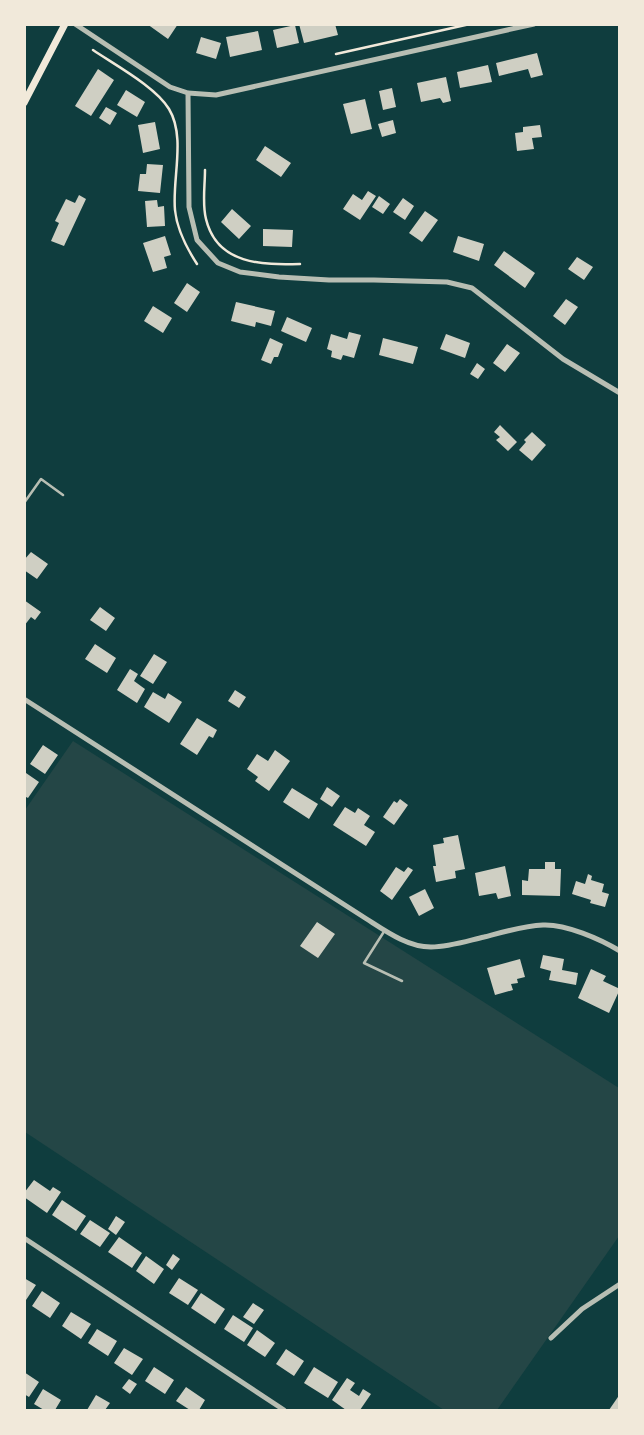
<svg xmlns="http://www.w3.org/2000/svg" width="644" height="1435" viewBox="0 0 644 1435" font-family="'Roboto Condensed',sans-serif">
<style>
.green{fill:#244646}
.building{fill:#cfcfc3}
.lines{fill:none;stroke-linecap:round;stroke-linejoin:round}
.path{stroke:#f1e9da;stroke-width:2.5}
.service{stroke:#b8beb3;stroke-width:2.5}
.minor{stroke:#b8beb3;stroke-width:5}
.secondary{stroke:#f1e9da;stroke-width:7}
</style>
<rect width="100%" height="100%" fill="#0f3d3e"/>
<path class="green" d="M73 741 619 1088V1236L497 1410H444L25 1132V810Z"/>
<path class="building" d="M147 24H178L168 39Z
M299 24H335L338 35 304 43Z
M295 25 299 43 277 48 273 30Z
M258 31 262 50 230 57 226 37Z
M201 37 221 43 216 59 196 53Z
M537 53 543 75 531 78 528 69 499 76 496 63Z
M488 65 492 82 460 88 457 72Z
M98 69 114 80 91 116 75 106Z
M446 77 451 101 443 103 440 98 421 102 417 83Z
M392 88 396 107 383 110 379 91Z
M126 90 145 102 137 117 117 105Z
M365 99 372 129 351 134 343 104Z
M106 107 117 113 110 125 99 118Z
M393 120 396 133 382 137 378 124Z
M155 122 160 149 143 153 138 125Z
M540 125 542 137 532 138 534 149 517 151 515 133 523 132V127Z
M265 146 291 163 281 177 256 160Z
M147 164 163 165 160 193 138 191 140 174H146Z
M368 191 376 196 360 220 343 209 353 194 362 200Z
M79 195 86 199 64 246 51 241 59 223 55 221 66 199 75 203Z
M379 196 390 204 383 214 372 207Z
M403 198 414 206 405 220 393 212Z
M157 200 158 207 164 206 165 226 147 227 145 201Z
M232 209 251 226 239 239 221 222Z
M425 211 438 220 422 242 409 233Z
M263 229 293 230 292 247 263 246Z
M165 236 171 255 164 257 167 268 153 272 143 243Z
M458 236 484 244 479 261 453 252Z
M504 251 535 273 525 288 494 265Z
M577 257 593 267 584 280 568 269Z
M187 283 200 292 187 312 174 303Z
M566 299 578 307 565 325 553 316Z
M236 302 275 311 271 326 256 322 255 327 231 321Z
M153 306 172 318 163 333 144 321Z
M287 317 312 328 306 342 281 331Z
M349 332 361 335 354 358 343 355 341 360 331 357 332 351 327 349 331 334 347 339Z
M446 334 470 343 465 358 440 349Z
M270 338 283 344 278 357H274L271 364 261 360Z
M383 338 418 347 413 364 379 355Z
M507 344 520 353 505 372 493 363Z
M477 363 485 369 478 379 470 374Z
M500 425 517 442 508 451 496 440 500 437 494 432Z
M532 432 546 445 532 461 519 450 526 442 524 440Z
M31 552 48 564 37 579 24 570V560Z
M24 600 41 612 35 620 31 617 24 626Z
M100 607 115 618 106 631 90 620Z
M95 644 116 658 107 673 85 659Z
M154 654 167 662 153 684 140 676Z
M130 669 138 674 134 681 145 689 137 703 117 690Z
M235 690 246 697 239 708 228 701Z
M153 692 165 699 168 693 182 702 169 723 144 707Z
M197 718 217 730 213 738 209 736 197 755 180 744Z
M43 745 58 755 45 774 30 764Z
M275 750 290 761 269 791 255 781 258 777 247 769 257 754 268 761Z
M26 773 39 782 28 798 24 796V776Z
M327 787 340 796 332 807 320 799Z
M292 788 318 804 309 819 283 802Z
M400 799 408 805 394 825 383 817 394 801 397 803Z
M345 807 355 813 358 808 370 816 364 825 375 832 366 846 333 825Z
M458 835 465 869 455 871 456 878 436 882 433 866H436L433 845 444 843 443 838Z
M545 862H555V869H561L560 896 522 895V880L528 881 529 869H545Z
M505 866 511 896 498 899 496 893 479 896 475 873Z
M396 867 404 872 408 867 413 870 392 900 380 891Z
M588 874 592 876 591 880 604 884 602 892 609 894 605 907 590 903 591 900 572 894 576 881 585 884Z
M425 889 434 908 419 916 409 897Z
M317 922 335 934 318 958 300 946Z
M543 955 564 959 562 970 578 973 576 985 549 980 551 971 540 968Z
M520 959 525 977 517 979 518 983 511 984 513 990 495 995 487 968Z
M591 969 606 976 603 981 620 989 609 1013 578 998Z
M34 1180 50 1191 53 1187 61 1192 47 1213 24 1197V1193Z
M62 1200 86 1216 76 1231 52 1215Z
M116 1216 125 1222 116 1235 108 1229Z
M90 1220 110 1233 100 1247 80 1234Z
M119 1237 142 1253 132 1268 108 1252Z
M173 1254 180 1259 172 1270 166 1265Z
M146 1256 164 1269 154 1284 136 1271Z
M24 1278 36 1285 26 1300 24 1298Z
M179 1278 198 1290 188 1305 169 1293Z
M42 1291 60 1303 50 1318 32 1306Z
M201 1293 225 1309 215 1324 191 1308Z
M253 1303 264 1310 254 1324 243 1317Z
M71 1312 91 1324 81 1339 62 1326Z
M233 1315 253 1328 244 1342 224 1329Z
M97 1329 117 1341 108 1356 88 1343Z
M257 1330 275 1343 265 1357 247 1345Z
M124 1348 143 1359 132 1375 114 1363Z
M286 1349 304 1361 294 1376 276 1364Z
M154 1367 174 1380 165 1394 145 1381Z
M314 1367 338 1382 328 1398 304 1383Z
M24 1372 39 1382 29 1397 24 1394Z
M347 1378 355 1383 350 1390 359 1396 363 1389 371 1394 360 1410H346L332 1400Z
M129 1379 137 1384 130 1394 122 1388Z
M186 1387 205 1400 199 1410H190L176 1401Z
M43 1389 61 1400 55 1410H44L34 1404Z
M620 1394V1410H609Z
M96 1395 110 1403 105 1410H87Z"/>
<g class="lines">
<path class="path" d="M93 50C115 65 156 87 169 109 186 137 172 179 175 210 177 230 186 247 197 264
M336 54 470 24
M205 170C205 186 202 204 206 219 217 265 263 265 300 264"/>
<path class="service" d="M24 503 41 479 63 495
M385 930 364 963 402 981"/>
<path class="minor" d="M75 24 170 87 188 93 216 95 534 24
M188 93 189 207 197 240 218 263 240 272 279 277 329 280H374L447 282 472 288 563 359 620 393
M24 699 362 916C383 929 406 947 431 947 449 947 467 941 484 937 503 932 523 926 543 925 566 924 600 939 620 951
M24 1238 284 1410
M551 1338 582 1309 620 1284"/>
<path class="secondary" d="M24 103 65 24"/>
</g>
<rect width="644" height="1435" fill="none" stroke="#f1e9da" stroke-width="52"/>
</svg>
